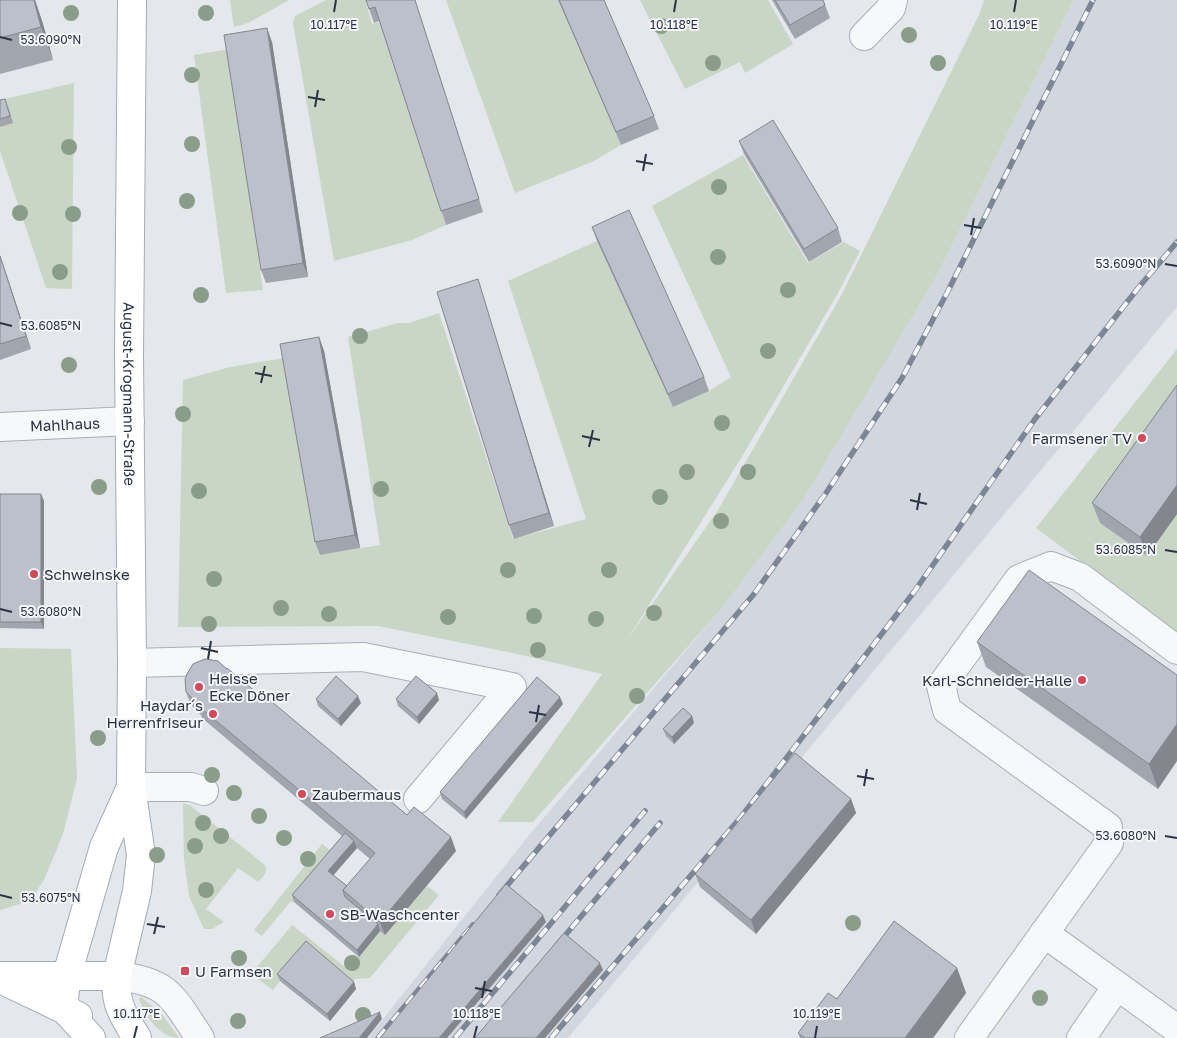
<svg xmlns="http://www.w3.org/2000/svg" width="1177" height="1038" viewBox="0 0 1177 1038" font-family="'Golos Text',sans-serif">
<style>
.built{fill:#d2d6de}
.green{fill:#c9d6c5}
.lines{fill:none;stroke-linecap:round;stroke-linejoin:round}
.minor-casing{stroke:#a9aeb7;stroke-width:30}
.major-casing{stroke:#a3abb8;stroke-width:30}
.minor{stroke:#f7f8fa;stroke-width:28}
.major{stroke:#fff;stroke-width:28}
.rail-casing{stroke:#7d8696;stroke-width:5.5}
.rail{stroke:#f4f6f9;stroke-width:4;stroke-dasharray:11;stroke-linecap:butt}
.tree{fill:#899d89}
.wall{fill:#a1a5ae;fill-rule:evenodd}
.shaded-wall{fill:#83868d}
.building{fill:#bbc0ca;stroke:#83868d}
.ticks{fill:none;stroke:#2b3445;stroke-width:2}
.poi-dot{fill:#d1495b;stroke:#f4f6f9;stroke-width:2}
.labels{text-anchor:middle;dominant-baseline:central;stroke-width:4;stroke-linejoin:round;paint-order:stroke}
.street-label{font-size:15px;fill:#2b3445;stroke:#f4f6f9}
.poi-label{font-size:15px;fill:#2b3445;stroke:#f4f6f9;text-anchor:start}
.ticks-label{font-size:12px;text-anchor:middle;fill:#2b3445;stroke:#f4f6f9;stroke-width:4;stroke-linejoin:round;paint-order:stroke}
</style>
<rect width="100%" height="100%" fill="#e4e7ec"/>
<path class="built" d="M1074 0H1177V307L568 1038H368L530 834 722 608 803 500 936 277Z"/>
<path class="green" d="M230 0H289L248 23 234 27Z
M326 0H376L366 3 372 24 379 22 446 225 412 240 334 261 293 23 295 16Z
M446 0H558L621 145 594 161 515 193Z
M640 0H768L793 44 745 73 740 62 685 89Z
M984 0H1074L936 277 803 500 722 608 533 822H498L602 674 517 654 378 626 178 627 183 380 230 367 285 358 319 555 380 545 348 337 398 323H409L439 313 513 539 586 519 508 281 597 241 673 407 709 391 731 377 652 206 743 155 808 263 844 242 860 251 837 295 743 455 627 640 718 510 842 294 979 15Z
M229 49 263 290 226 293 194 55Z
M74 83 72 289 46 288 0 151V100Z
M1177 349V633L1036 528Z
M0 648 71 649 77 778 63 834 44 880 30 901 0 910Z
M183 803 191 806 265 865C268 872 263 877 258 882L238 868 206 909 224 922 212 929H204L189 896 184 859Z
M322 844 335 854 293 903 291 901 262 936 254 930Z
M427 886 439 895 370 978 355 979 350 984 280 981 273 990 251 974 292 925 349 970 380 931Z
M141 997 161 1013 179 1038C160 1038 145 1016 139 999Z"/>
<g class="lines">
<g class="minor-casing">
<g id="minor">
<path d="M864 36 891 8 893 0"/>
<path id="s1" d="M0 427 130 421"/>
<path d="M132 663 363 657 512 687 418 799"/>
<path d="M131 787H191L204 791"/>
<path d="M1044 933 1177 1029"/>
<path d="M117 976C169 981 173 998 200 1038"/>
<path d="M969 1038 1109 843 1108 827 947 710 941 686 1019 579 1051 566 1080 577 1177 650"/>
<path d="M1081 1038 1117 986"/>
</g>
</g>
<g class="major-casing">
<g id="major">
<path id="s2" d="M132 0 129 355 132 663 131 787 141 855 137 891 117 976C114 1003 123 1015 137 1038"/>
<path d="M1 976H117"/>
<path d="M0 979 78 1016"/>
<path d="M91 1038 66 1011 64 998 67 975 104 847 131 787"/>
</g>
</g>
<use href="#minor" class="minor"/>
<use href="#major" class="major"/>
<g class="rail-casing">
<path id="rail" d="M499 895 754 594 826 493 902 378 948 291 1093 0
M557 945 660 823
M378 1038 473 925
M455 1038 645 811
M551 1038 741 817 914 592 1035 419 1139 287 1177 242"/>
</g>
<use href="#rail" class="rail"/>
</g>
<g class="tree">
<circle cx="71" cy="13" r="8"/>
<circle cx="206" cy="13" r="8"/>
<circle cx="661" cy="26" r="8"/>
<circle cx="909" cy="35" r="8"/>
<circle cx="713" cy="63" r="8"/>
<circle cx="938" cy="63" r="8"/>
<circle cx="192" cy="75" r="8"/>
<circle cx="192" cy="144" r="8"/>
<circle cx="69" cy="147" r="8"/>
<circle cx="719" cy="187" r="8"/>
<circle cx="187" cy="201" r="8"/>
<circle cx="20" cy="213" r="8"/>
<circle cx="73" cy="214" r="8"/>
<circle cx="718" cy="257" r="8"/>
<circle cx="60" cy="272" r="8"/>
<circle cx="788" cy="290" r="8"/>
<circle cx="201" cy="295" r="8"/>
<circle cx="360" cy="336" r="8"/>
<circle cx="768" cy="351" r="8"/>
<circle cx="69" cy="365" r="8"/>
<circle cx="183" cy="414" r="8"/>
<circle cx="722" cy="423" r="8"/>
<circle cx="687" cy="472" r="8"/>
<circle cx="748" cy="472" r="8"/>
<circle cx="99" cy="487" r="8"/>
<circle cx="381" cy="489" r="8"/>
<circle cx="199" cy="491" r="8"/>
<circle cx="660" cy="497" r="8"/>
<circle cx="721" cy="521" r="8"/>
<circle cx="508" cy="570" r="8"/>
<circle cx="609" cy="570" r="8"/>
<circle cx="214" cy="579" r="8"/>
<circle cx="281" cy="608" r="8"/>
<circle cx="654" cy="613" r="8"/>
<circle cx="329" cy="614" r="8"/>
<circle cx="534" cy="616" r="8"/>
<circle cx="448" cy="617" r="8"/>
<circle cx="596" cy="619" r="8"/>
<circle cx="209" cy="624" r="8"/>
<circle cx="538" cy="650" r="8"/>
<circle cx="637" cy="696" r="8"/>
<circle cx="98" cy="738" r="8"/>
<circle cx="212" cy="775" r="8"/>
<circle cx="234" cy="793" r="8"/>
<circle cx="259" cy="816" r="8"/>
<circle cx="203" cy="823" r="8"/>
<circle cx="221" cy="836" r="8"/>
<circle cx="284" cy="838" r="8"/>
<circle cx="195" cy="846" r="8"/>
<circle cx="157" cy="855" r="8"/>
<circle cx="308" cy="859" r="8"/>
<circle cx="206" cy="890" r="8"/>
<circle cx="853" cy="923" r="8"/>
<circle cx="239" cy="958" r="8"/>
<circle cx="352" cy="963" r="8"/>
<circle cx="1040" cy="998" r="8"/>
<circle cx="363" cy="1015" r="8"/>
<circle cx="238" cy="1021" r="8"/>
</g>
<path class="wall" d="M0 0H35L43 24 53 60 0 74Z
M366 0H415L483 212 446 225 379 21 374 23Z
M558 0H604L654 116 659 129 621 145Z
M772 0H823L825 5 830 18 795 39Z
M272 42 308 277 266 283 261 270Z
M0 100 8 106 13 123 0 127Z
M739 141 838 228 842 242 809 262 744 154Z
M592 227 704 377 709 391 673 407 597 241Z
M0 255 31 349 0 360Z
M482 293 554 526 514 539 509 525Z
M319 337 324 351 360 548 320 555 315 542Z
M1177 385V514L1147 556 1100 523 1092 503Z
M0 494 44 501V629L0 628Z
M977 642 1177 675 1158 789 986 667Z
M186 692 269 703 407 815 456 851 385 935 380 931 359 957 294 902 292 895 342 836 202 718 201 715 191 705ZM357 848 370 859 347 886 333 875Z
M316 699 361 703 341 726 318 706Z
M396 699 439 700 419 724 398 706Z
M563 704 466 819 442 799 440 792Z
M694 723 674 744 666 736 663 729Z
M851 799 856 813 756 934 700 887 695 874Z
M957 968 966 993 933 1038H800L798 1033 837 999Z
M277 974 354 982 356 989 330 1021 280 981Z"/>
<path class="shaded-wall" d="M34 0H35L43 24 53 60 41 27Z
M415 0 483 212 479 199Z
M267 28 272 42 308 277 303 263Z
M0 255 31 349 26 336Z
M478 279 482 293 554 526 549 513Z
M319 337 324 351 360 548 355 535Z
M1177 485V514L1147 556 1140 537Z
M41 494 44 501V629L41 622Z
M437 693 439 700 419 724 417 717Z
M358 696 361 703 341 726 338 719Z
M560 697 563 704 466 819 464 812Z
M692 716 694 723 674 744 672 737Z
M1177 724V761L1158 789 1149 764Z
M851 799 856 813 756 934 751 920Z
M451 837 456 851 385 935 380 922Z
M354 841 357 848 331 878 328 871Z
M543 915 546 922 447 1038H439Z
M378 924 380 931 359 957 357 950Z
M600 963 603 970 545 1038H536Z
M957 968 966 993 933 1038H905Z
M354 982 356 989 330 1021 327 1014Z
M380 1012 382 1019 367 1038H359Z"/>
<path class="building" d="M0 0H34L41 27 0 38Z
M366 0H415L479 199 441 211 375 7 369 9Z
M559 0H604L654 116 616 132Z
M775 0H823L825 5 790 25Z
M267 28 303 263 261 270 224 35Z
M5 99 10 116 0 119V100Z
M773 120 838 228 804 249 739 141Z
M629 210 704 377 668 394 592 227Z
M0 256 26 336 0 344Z
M478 279 549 513 509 525 437 292Z
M319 337 355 535 315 542 280 344Z
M1177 385V485L1140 537 1092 503Z
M0 494H41V622H0Z
M1029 570 1177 675V724L1149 764 977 642Z
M205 659 212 660 218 661 227 669V668L269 703 271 701 407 815 414 807 451 837 380 922 343 890 375 853 197 705 198 704 186 692 185 679 187 674 193 664Z
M336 676 358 696 338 719 316 699Z
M416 676 437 693 417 717 396 699Z
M537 677 560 697 464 812 440 792Z
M683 708 692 716 672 737 663 729Z
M795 753 851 799 751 920 695 874Z
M345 833 354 841 328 871 347 886 343 890 345 897 378 924 357 950 292 895Z
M506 884 543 915 439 1038H380Z
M894 921 957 968 905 1038H805L798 1033 828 993 837 999Z
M564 933 600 963 536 1038H475Z
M306 941 354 982 327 1014 277 974Z
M380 1012 359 1038H320Z"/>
<path class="ticks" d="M334 12 336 0M674 12 676 0M1014 12 1016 0M0 37 12 40M308 97 325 100M315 107 318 90M636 161 653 164M643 171 646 154M964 225 981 228M971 235 974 218M1165 264 1177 266M0 323 12 326M255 373 272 376M261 383 265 366M582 436 600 440M589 447 593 430M910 500 927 504M917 510 920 493M1165 550 1177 552M0 609 12 612M201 648 218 652M208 659 211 641M529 712 546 715M536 722 539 705M857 776 874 779M864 786 867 769M1165 836 1177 838M0 895 12 898M147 924 165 927M154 934 158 917M475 988 492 991M482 998 485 981M134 1038 137 1026M474 1038 477 1026M815 1038 817 1026"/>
<g class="poi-dot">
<circle cx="1142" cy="438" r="5"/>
<circle cx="34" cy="574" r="5"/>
<circle cx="1082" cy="680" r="5"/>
<circle cx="199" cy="687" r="5"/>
<circle cx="213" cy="714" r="5"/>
<circle cx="302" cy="794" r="5"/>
<circle cx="330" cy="914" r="5"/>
<rect x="180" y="966" width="10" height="10" rx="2.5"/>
</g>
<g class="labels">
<g class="street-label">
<text stroke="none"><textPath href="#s2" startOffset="394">August-Krogmann-Straße</textPath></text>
<text stroke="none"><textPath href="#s1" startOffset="65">Mahlhaus</textPath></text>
</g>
<g class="poi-label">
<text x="1132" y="438" text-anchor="end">Farmsener TV</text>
<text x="44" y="574">Schweinske</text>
<text x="209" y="678">Heisse<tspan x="209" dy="17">Ecke Döner</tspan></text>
<text x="1072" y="680" text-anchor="end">Karl-Schneider-Halle</text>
<text x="203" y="705" text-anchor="end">Haydar´s<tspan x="203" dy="17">Herrenfriseur</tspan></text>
<text x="312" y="794">Zaubermaus</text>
<text x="340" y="914">SB-Waschcenter</text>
<text x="195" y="971">U Farmsen</text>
</g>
</g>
<g class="ticks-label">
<text x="334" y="29">10.117°E</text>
<text x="674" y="29">10.118°E</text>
<text x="1014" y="29">10.119°E</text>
<text x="51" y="44">53.6090°N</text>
<text x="1126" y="268">53.6090°N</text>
<text x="51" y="330">53.6085°N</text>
<text x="1126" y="554">53.6085°N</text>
<text x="51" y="616">53.6080°N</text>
<text x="1126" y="840">53.6080°N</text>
<text x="51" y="902">53.6075°N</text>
<text x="137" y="1018">10.117°E</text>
<text x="477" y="1018">10.118°E</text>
<text x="817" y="1018">10.119°E</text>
</g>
</svg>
